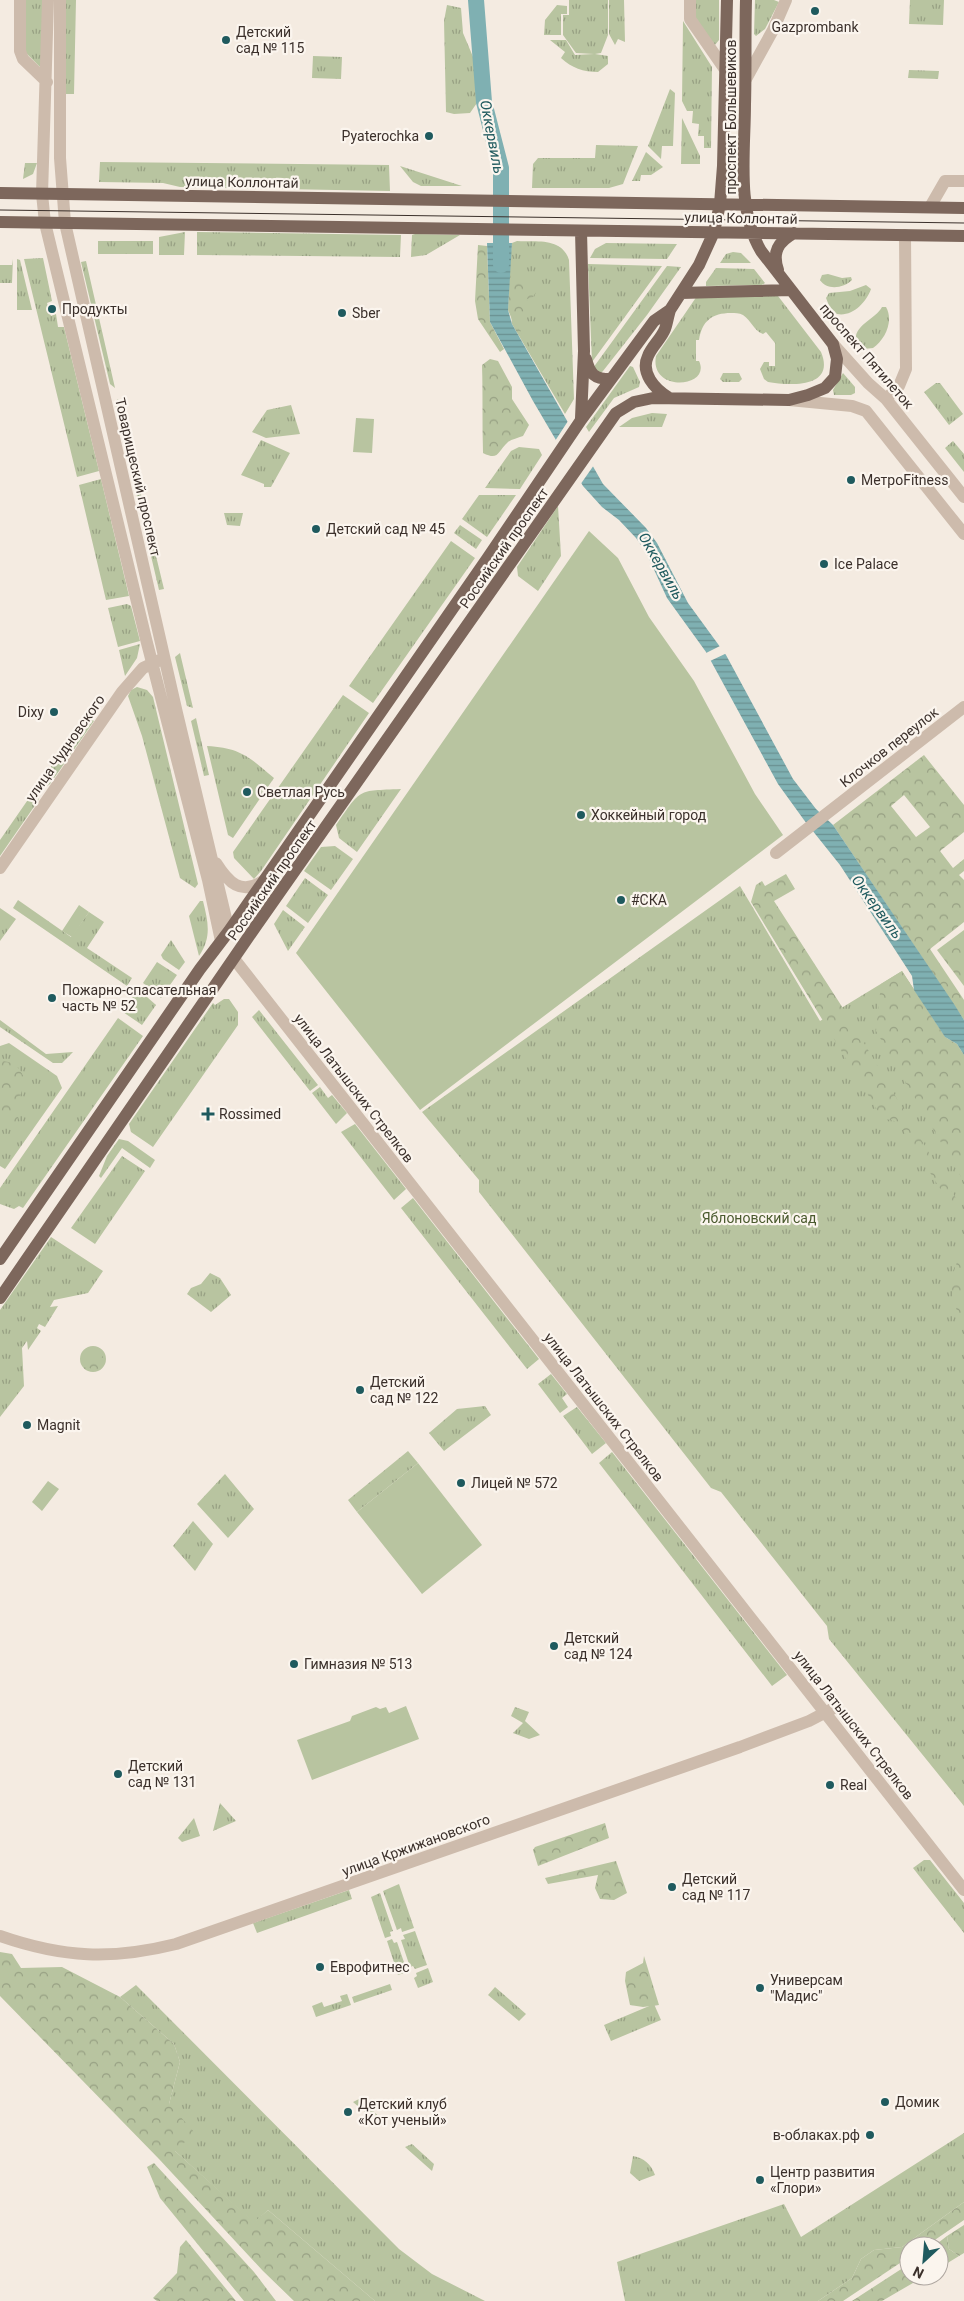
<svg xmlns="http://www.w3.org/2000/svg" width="964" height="2301" viewBox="0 0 964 2301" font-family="Roboto,sans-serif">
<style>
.grass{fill:url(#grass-tufts)}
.forest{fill:url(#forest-crowns);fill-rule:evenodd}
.pitch{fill:#b8c4a0}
.water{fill:url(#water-rules)}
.pier{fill:#f4ebe1}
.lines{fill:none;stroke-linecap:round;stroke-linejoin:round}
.river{stroke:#7fb0b2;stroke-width:16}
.minor{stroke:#cdbbac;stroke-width:12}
.major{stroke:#7d675c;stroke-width:12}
.tram{stroke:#3b302b;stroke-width:1}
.poi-dot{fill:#1f5a5e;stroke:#fbf5ee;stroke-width:2}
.labels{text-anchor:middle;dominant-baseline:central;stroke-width:4.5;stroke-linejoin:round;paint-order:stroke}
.poi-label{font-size:14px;fill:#3b302b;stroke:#fbf5ee;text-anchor:start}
.street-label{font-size:14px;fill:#3b302b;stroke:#fbf5ee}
.park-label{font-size:14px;fill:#4a5a2e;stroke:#fbf5ee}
.water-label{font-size:15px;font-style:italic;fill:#1f5a5e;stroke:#fbf5ee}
</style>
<defs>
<pattern id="grass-tufts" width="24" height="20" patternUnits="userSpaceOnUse" patternTransform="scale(1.25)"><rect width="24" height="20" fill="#b8c4a0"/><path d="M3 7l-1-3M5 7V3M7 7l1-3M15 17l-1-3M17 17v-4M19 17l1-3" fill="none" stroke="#97a083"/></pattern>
<pattern id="forest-crowns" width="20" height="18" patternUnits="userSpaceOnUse" patternTransform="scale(1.25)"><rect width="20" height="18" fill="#b8c4a0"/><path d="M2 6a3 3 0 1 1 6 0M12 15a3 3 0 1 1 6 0" fill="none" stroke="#97a083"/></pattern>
<pattern id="water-rules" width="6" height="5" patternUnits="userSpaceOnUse" patternTransform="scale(1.25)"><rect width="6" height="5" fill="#7fb0b2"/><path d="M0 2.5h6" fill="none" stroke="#699091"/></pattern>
</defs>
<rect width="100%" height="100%" fill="#f4ebe1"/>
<path class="grass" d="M26 0H45L43 70 25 52Z
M64 0H76L74 94H66L63 74Z
M569 0H608V35L601 53 595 54 608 56V64L598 72C583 72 572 68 561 58L565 52 550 40H566L575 55 594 54 576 53 563 35V15H569Z
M609 0H624L625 42 618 39 615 45 609 34Z
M695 0H719V40L715 45 694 18Z
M755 0H774L779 2 765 29 756 36 754 34Z
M910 0H944L943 25 909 24Z
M447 5 461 8 463 33 476 64 479 100 470 113 454 114 446 112 444 21Z
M557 5 567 6V14H561V35H544L545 20Z
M683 21 712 67 711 148H704V136H698L699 124 692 123 693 111H687L682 101Z
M313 56 342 57 341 79 312 78Z
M909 70 939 71 938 79 908 78Z
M670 89 675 93 673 146H662L661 159 648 146Z
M682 118 700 156V164H681Z
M596 145 638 146 623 184 609 188H532L533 164 538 158H595Z
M646 152 663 167 651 175H641L640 181H632Z
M100 162 389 165 390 191 180 187 163 183 99 182Z
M25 163H37L33 174 23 179Z
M400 166 462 186H421L413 182Z
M185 232 184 255H159V237Z
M197 232 401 235 400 257 197 255Z
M412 235 415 234 460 235 426 255 411 257Z
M98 241H153V254H98Z
M517 241C536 242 562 237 569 260L574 399 565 414 512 324 508 278 512 243Z
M606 243 677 244 667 259 590 258 595 249Z
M733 252 741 253 751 263H720L726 254Z
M43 258 52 301 47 303 51 316 56 314 58 327H64L99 471 77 477 24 259Z
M13 259 12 283H0V265H12Z
M17 259 20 260 32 310H17Z
M86 261 115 388 110 384 81 262Z
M588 264 662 266 592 362Z
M667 266 681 267 647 315 603 371 601 373 593 368Z
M716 268 754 269 765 283 762 285 706 286V282Z
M828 274 842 278 851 277 852 280C844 288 827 291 820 280L822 275Z
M866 285 871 289C866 303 852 317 837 314L830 308 826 298 829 293 850 291Z
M697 296H778L821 352C836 388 790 386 768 382L764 379 760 369 764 362H769V366H775V343L766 332 763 334C754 331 751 320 743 315 739 313 735 313 731 313 712 313 702 321 699 340H696V361H699C712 388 649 393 656 356Z
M882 307H886C894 321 885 340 873 348L863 349 856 342C853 325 875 320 882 307Z
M630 366 633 367 640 382 639 387 614 398 589 432 586 427Z
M723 373H739L742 379 739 382H723L720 379Z
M843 373 855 387V393L851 395H834L833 390Z
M936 383H940L963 414 949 425 924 392Z
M118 399 164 589 159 590 115 403Z
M291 405 300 434 266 438 252 432 267 410Z
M652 413 667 414 662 427H619L632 418Z
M261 440 290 453 271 487H264V484L241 475Z
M953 441 964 454V472L945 448Z
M519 447 539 449 542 455 520 489 485 488 511 451Z
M101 479 129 596 106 600 79 485Z
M479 495H516L487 537 462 519Z
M558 506 561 556 538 591 518 576 517 567Z
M224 513H243L240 526 227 525Z
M460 525 482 540 476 549 454 533Z
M451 541 475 558 373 703 349 686Z
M127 604 131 606 140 641 118 647 108 608Z
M140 644 137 658 125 676 119 650Z
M180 653 193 708 187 706 175 657Z
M137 687 147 690 153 697 198 884 195 888 180 878 142 736 128 696 131 690Z
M343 695 369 713 261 871 254 879 234 858 233 852Z
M86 716 94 721 50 784 47 786 39 784Z
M196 718 209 775 204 776 191 721Z
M207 746C241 748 249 757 274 778L233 838 228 835Z
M401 789 357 852 339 838 336 825C362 788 356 791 401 789Z
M34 791 39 797 38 801 0 856V840Z
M335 846 353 859 331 890 304 871 321 847Z
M305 878 328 895 308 923 286 906Z
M740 886 820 1021 902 971 945 1037 964 1055V1806L829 1639 827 1626 721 1492 711 1488 479 1192V1180L422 1112Z
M18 900 71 937 89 912 104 922 87 948 132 978 127 986 13 908Z
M200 901H203C208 922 212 937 199 956L189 916Z
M0 908 16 919 0 941Z
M283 910 305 927 288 951 274 924Z
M171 940 185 962 179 970 163 959 161 955Z
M157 962 177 975 161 998 143 983Z
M138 989 156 1005 142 1025 123 1012Z
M224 999H229L238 1012V1025L153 1147 131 1132 129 1124 213 1003 215 1005Z
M259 1010 318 1085 310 1091 252 1017Z
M118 1018 143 1036 23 1208 19 1206 14 1209 0 1204V1188Z
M0 1020 46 1054 73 1052 62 1063H53L0 1027Z
M9 1043 57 1076 62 1088 5 1169 0 1166V1046Z
M320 1087 328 1098 332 1095 347 1113 336 1124 312 1093Z
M355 1124 406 1189 394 1200 341 1132Z
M119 1139 128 1141 155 1160 150 1168 122 1148 101 1178 99 1176 107 1156Z
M122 1156 145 1171 95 1244 71 1228Z
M413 1198 539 1359 527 1369 401 1208Z
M51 1237 103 1271 88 1293 54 1300 50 1307 58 1306 45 1327 39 1324 37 1328 41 1331 28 1350 27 1341 22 1348 24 1386 0 1417V1310Z
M210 1273 220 1278 231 1295 211 1312 187 1294 191 1288 201 1284Z
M80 1359a13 13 0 1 1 26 0a13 13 0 1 1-26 0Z
M551 1374 567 1394 562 1398 568 1407 560 1413 538 1384Z
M485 1406 491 1415 444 1451 429 1433 457 1409Z
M577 1407 606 1443 592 1454 563 1416Z
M408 1451 418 1463 357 1512 348 1500Z
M612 1452 787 1675 772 1686 599 1463Z
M225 1474 254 1509 228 1538 197 1504Z
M193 1521 213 1544 195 1571 173 1546Z
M515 1707 529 1712 525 1721 540 1735 529 1739 513 1733 523 1723 511 1716Z
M220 1803 236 1821 213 1831Z
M194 1818 200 1836 182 1842 178 1838Z
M924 1860H930L964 1903V1933L913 1868Z
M399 1884 414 1928 402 1932 401 1928 397 1930 383 1891Z
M349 1890 352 1899 257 1933 253 1923Z
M380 1893 393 1931 390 1932 391 1936 385 1938 371 1897Z
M415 1931 427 1965 415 1969 413 1966 410 1967 401 1940 405 1939 403 1935Z
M392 1939 394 1943 397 1942 406 1968 403 1969 404 1973 398 1975 387 1941Z
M428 1968 433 1982 418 1988 414 1978 417 1976 416 1973Z
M390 1984 392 1990 354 2003 352 1997Z
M136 1985 399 2249 432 2274 485 2301H375L268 2210 254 2223 175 2151 169 2104 180 2062 174 2044 120 1997Z
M495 1987 526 2014 519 2021 488 1995Z
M347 1994 351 2005 316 2017 312 2006 322 2002 324 2007 342 2001 340 1996Z
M654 2004 661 2020 611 2041 604 2025Z
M359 2099 381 2118 380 2125 353 2102Z
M964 2133V2202L902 2247 874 2250 861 2259 852 2278 818 2301H625L617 2262 784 2204 801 2237Z
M412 2144 434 2164 432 2171 405 2147Z
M633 2156C644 2158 651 2164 655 2175L639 2181 630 2173Z
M947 2236 949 2249 959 2256 946 2264V2256L939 2250V2246H934Z"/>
<path class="forest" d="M478 245 487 246 490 322 504 349 500 352 478 319 475 301Z
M510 254 512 255 514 267 511 275 521 274 524 286 531 287 536 292 533 297 527 299 529 314 525 321 518 316 514 319 522 335 519 336 508 310Z
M490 359 498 361 512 387V399L529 425 523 436C518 438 512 439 508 442 497 452 499 461 483 453 482 424 483 395 482 365Z
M924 755 964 805V832L940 851 953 868 964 859V871L959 875 964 880V922L930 949 964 1000V1020L833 825ZM904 795 930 827 916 837 891 806Z
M786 874 795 889 774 901 848 1016 957 1200 961 1216 950 1217 946 1198 898 1122 882 1118 751 902 756 885 762 881 765 886Z
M964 930V986L937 950Z
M902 971 945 1037 957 1044 964 1055V1182L876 1031 881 984Z
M0 1061C13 1061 19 1066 24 1078L20 1082 23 1086 21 1094 17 1099 19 1104 15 1111 18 1118 16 1125 10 1127 7 1124H0Z
M964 1248V1327C949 1296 947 1278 964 1248Z
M86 1361a9 9 0 1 1 18 0a9 9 0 1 1-18 0Z
M605 1823 609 1838 538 1866 533 1850 535 1847Z
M616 1861 627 1893 614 1900 600 1899 595 1888 598 1875 548 1884 545 1878Z
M0 1952 12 1954 21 1968 62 1967 120 1997 174 2044 180 2062 169 2104 195 2133 175 2151 254 2222 268 2210 375 2301H294L263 2271 159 2159 0 1996Z
M644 1956 659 2005 643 2007 630 2005 625 1981 626 1972 643 1963Z
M154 2163 254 2272 276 2301H244L160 2198 147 2167Z
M964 2202V2220L926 2246H909V2257L843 2301H818L852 2278 861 2259 874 2250 902 2247Z
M964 2225V2253L959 2256 949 2249 947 2236Z
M186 2240 236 2301H157L153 2298 177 2273 180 2247Z
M909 2264V2276H925L882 2301H852Z"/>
<path class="pitch" d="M356 418 374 419 372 453 353 452Z
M589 531 618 558 649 617 694 681 755 794 783 835 420 1110 296 953Z
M79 905 89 912 72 937 62 931Z
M418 1463 482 1545 422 1594 357 1512Z
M48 1481 59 1489 42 1511 32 1502Z
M406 1706 419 1739 312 1780 297 1740 350 1721 352 1716 376 1707 380 1709 386 1707 389 1713Z"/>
<path class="water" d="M487 243H512L508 310 512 324 603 484 646 528 657 543 688 603 726 655 793 779 816 809 833 825 954 1004 964 1020V1055L957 1044 945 1037 914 990 912 976 840 865 804 820 778 784 706 652 667 598 646 552 636 538 619 520 602 507 583 486 533 401 490 322Z"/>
<path class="pier" d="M570 418 594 465 580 485 555 441Z
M722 645 727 653 708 662 704 654Z"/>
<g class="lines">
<path class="river" d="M476 0 484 102 501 168V265"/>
<path class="minor" d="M20 0V51L23 59 47 82
M48 0 42 194 45 223 146 639 208 880 221 941
M60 0V158L65 223 177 713 229 931
M690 0V19L724 68
M746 79 773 30 786 0
M930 207 945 181H964
M833 344 868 383 886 399 964 497
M886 399 899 386 906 369 905 235
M789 400 852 406 866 411 964 534
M776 853 964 707
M216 863C228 882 241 896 263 881
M0 868 122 692 143 668 160 660
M235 960 964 1890
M0 1936C63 1958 112 1960 176 1944L740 1747 809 1721 832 1709"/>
<path class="major" d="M0 193 964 208
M0 222 964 236
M581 231 584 351 581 418
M778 270C772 252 778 242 794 233
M681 293 791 290
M586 359C590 374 594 379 610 379
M668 397C655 389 640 373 648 356 652 346 661 339 665 329 667 324 668 316 670 310
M0 1259 200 969 229 931 487 559 581 420 654 321 670 310 699 265 714 232 720 204 723 166 727 0
M0 1298 256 926 616 413 634 402 653 398 789 400 808 395 825 388 835 377 837 359 833 344 761 251C736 209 745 151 745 104 746 69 745 35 746 0"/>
<path class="tram" d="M0 210 964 223"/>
</g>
<g class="poi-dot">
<circle cx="815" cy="11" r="5"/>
<circle cx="226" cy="40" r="5"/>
<circle cx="429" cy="136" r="5"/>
<circle cx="52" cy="309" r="5"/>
<circle cx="342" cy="313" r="5"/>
<circle cx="851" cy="480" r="5"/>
<circle cx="316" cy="529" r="5"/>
<circle cx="824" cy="564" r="5"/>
<circle cx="54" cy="712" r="5"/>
<circle cx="247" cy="792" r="5"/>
<circle cx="581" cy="815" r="5"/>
<circle cx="621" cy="900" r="5"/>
<circle cx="52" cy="998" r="5"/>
<path d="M205.5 1106.5h5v5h5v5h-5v5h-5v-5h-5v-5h5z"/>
<circle cx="360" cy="1390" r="5"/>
<circle cx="27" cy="1425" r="5"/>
<circle cx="461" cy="1483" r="5"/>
<circle cx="554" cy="1646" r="5"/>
<circle cx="294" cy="1664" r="5"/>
<circle cx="118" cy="1774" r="5"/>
<circle cx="830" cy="1785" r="5"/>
<circle cx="672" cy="1887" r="5"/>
<circle cx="320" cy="1967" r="5"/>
<circle cx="760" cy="1988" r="5"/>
<circle cx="885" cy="2102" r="5"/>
<circle cx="348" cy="2112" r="5"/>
<circle cx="870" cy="2135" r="5"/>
<circle cx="760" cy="2180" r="5"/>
</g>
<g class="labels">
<g class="poi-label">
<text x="815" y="27" text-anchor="middle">Gazprombank</text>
<text x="236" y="32">Детский<tspan x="236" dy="16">сад № 115</tspan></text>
<text x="419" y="136" text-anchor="end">Pyaterochka</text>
<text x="62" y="309">Продукты</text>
<text x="352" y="313">Sber</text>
<text x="861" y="480">МетроFitness</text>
<text x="326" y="529">Детский сад № 45</text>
<text x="834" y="564">Ice Palace</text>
<text x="44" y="712" text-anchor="end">Dixy</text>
<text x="257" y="792">Светлая Русь</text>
<text x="591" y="815">Хоккейный город</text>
<text x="631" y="900">#СКА</text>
<text x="62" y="990">Пожарно-спасательная<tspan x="62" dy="16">часть № 52</tspan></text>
<text x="219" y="1114">Rossimed</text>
<text x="370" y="1382">Детский<tspan x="370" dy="16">сад № 122</tspan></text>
<text x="37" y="1425">Magnit</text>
<text x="471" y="1483">Лицей № 572</text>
<text x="564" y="1638">Детский<tspan x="564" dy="16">сад № 124</tspan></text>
<text x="304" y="1664">Гимназия № 513</text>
<text x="128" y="1766">Детский<tspan x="128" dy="16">сад № 131</tspan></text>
<text x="840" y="1785">Real</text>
<text x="682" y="1879">Детский<tspan x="682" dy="16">сад № 117</tspan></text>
<text x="330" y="1967">Еврофитнес</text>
<text x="770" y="1980">Универсам<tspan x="770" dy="16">"Мадис"</tspan></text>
<text x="895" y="2102">Домик</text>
<text x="358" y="2104">Детский клуб<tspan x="358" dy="16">«Кот ученый»</tspan></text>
<text x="860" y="2135" text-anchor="end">в-облаках.рф</text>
<text x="770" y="2172">Центр развития<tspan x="770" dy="16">«Глори»</tspan></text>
</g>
<g class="street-label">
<text transform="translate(731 117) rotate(-90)">проспект Большевиков</text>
<text transform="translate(242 182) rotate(1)">улица Коллонтай</text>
<text transform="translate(741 218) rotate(1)">улица Коллонтай</text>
<text transform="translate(867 356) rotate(49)">проспект Пятилеток</text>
<text transform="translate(138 477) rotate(77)">Товарищеский проспект</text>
<text transform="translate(504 548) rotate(-55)">Российский проспект</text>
<text transform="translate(889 747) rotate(-38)">Клочков переулок</text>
<text transform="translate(65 748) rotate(-55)">улица Чудновского</text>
<text transform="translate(272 880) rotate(-55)">Российский проспект</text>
<text transform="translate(354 1088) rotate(52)">улица Латышских Стрелков</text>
<text transform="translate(604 1407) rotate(52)">улица Латышских Стрелков</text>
<text transform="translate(854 1725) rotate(52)">улица Латышских Стрелков</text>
<text transform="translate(416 1845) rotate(-20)">улица Кржижановского</text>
</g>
<g class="park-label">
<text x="759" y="1218">Яблоновский сад</text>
</g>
<g class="water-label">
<text transform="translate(492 137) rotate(79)">Оккервиль</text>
<text transform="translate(661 566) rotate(60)">Оккервиль</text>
<text transform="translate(877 907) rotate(54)">Оккервиль</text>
</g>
</g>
<g transform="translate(924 2261) rotate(206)"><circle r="24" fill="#fbf5ee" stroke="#aea6a0"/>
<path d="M0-4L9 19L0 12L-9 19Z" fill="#1f5a5e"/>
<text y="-8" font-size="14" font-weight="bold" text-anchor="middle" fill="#3b302b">N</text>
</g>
</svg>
